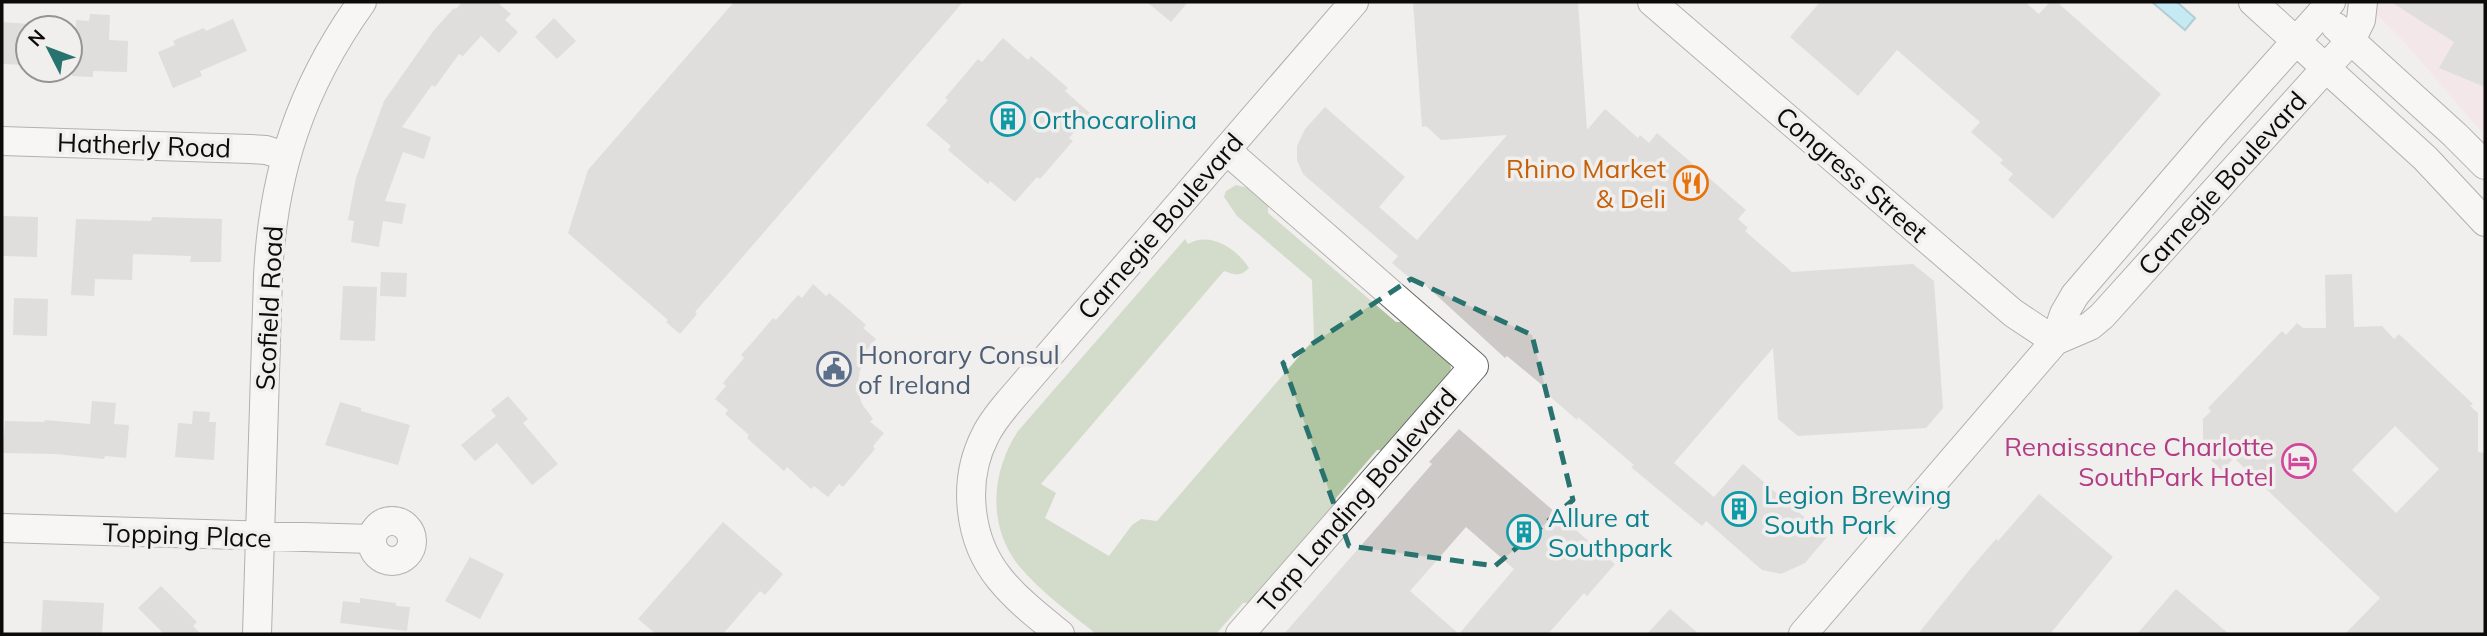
<svg xmlns="http://www.w3.org/2000/svg" width="2487" height="636" viewBox="0 0 2487 636" font-family="Mulish,sans-serif">
<style>
.commercial{fill:#f7dee5}
.green{fill:#afc4a0}
.water{fill:#90e5fc;stroke:#68a4b3;stroke-width:2}
.building{fill:#ccc9c7;fill-rule:evenodd}
.lines{fill:none;stroke-linecap:round;stroke-linejoin:round}
.minor-casing{stroke:#686664;stroke-width:30}
.minor{stroke:#fff;stroke-width:28}
.marked{fill:none;stroke:#29736f;stroke-width:5;stroke-dasharray:14 9;stroke-linejoin:round}
.labels{text-anchor:middle;dominant-baseline:central;stroke-width:7;stroke-linejoin:round;paint-order:stroke}
.culture-label{font-size:26px;fill:#0d838f;stroke:#f1efed;text-anchor:start}
.street-label{font-size:26px;fill:#0c0b0a;stroke:#f1efed}
.food-label{font-size:26px;fill:#c56008;stroke:#f1efed;text-anchor:end}
.service-label{font-size:26px;fill:#4e5e75;stroke:#f1efed;text-anchor:start}
.hotel-label{font-size:26px;fill:#b23c85;stroke:#f1efed;text-anchor:end}
</style>
<rect width="100%" height="100%" fill="#f1efed"/>
<path class="commercial" d="M2363 2H2485V136L2400 37Z"/>
<path class="green" d="M1236 185 1252 189 1268 203V213L1396 322H1407L1449 361 1451 368 1449 376 1388 450H1377L1336 498V509L1254 603H1243L1216 634H1096C1070 613 1041 592 1019 566 987 526 991 472 1018 431L1185 239 1188 244C1210 231 1236 248 1249 268 1240 277 1235 275 1224 271L1041 484 1056 493 1045 518 1109 556 1132 525 1141 519 1157 521 1314 339 1312 280 1237 216 1224 197 1226 191Z"/>
<path class="water" d="M2152 2H2177L2195 18 2185 30Z"/>
<path class="building" d="M462 2H497L511 14 505 20 518 32 499 53 481 36 463 56 459 54 435 87 432 85 402 127 431 137 424 159 403 152 385 201 406 204 402 224 383 221 379 247 351 242 354 221 348 220 356 178 384 101 434 30 454 8 456 9Z
M734 2H963L695 312 697 314 680 334 666 322 668 320 568 233 588 170Z
M1147 2H1188L1171 22Z
M1413 2H1578L1587 130 1605 109 1638 138 1640 135 1649 143 1657 133 1746 210 1738 219 1748 228 1745 231 1792 272 1913 264 1934 281 1943 408 1926 428 1798 436 1778 419 1773 348 1674 463 1714 497 1743 464 1827 537 1805 563 1781 574 1762 570 1706 521 1702 526 1631 467 1634 465 1578 417 1577 420 1546 393 1548 390 1507 356 1505 358 1421 281 1417 284 1392 263 1398 256 1303 174 1297 160V146L1305 129 1325 107 1405 177 1379 207 1417 240 1507 135 1441 140 1426 126 1422 127Z
M1820 2H2025L2039 14 2050 2H2057L2161 94 2053 219 2008 180 2013 174 2000 163 2003 160 1971 132 1980 122 1897 50 1858 96 1790 37Z
M2391 2H2485V87L2439 68 2454 42Z
M90 14 110 15 109 40 128 41 127 72 93 71V77L72 76 70 41H75L76 20 89 21Z
M554 18 576 41 557 59 535 37Z
M233 19 247 51 200 71 202 76 173 88 158 52 175 45 173 41 177 39 204 28 206 31Z
M2 22 28 24V65L2 64Z
M1003 38 1028 60 1031 56 1068 88 1065 91 1090 113 1069 138 1073 141 1040 179 1037 177 1015 202 990 181 988 184 948 150 951 146 926 125 948 100 945 98 978 59 982 62Z
M2 216 38 217 37 257 2 256Z
M152 217 222 219 221 262H190L191 256 133 254 132 280 95 279 94 296 71 295 76 219 151 221Z
M381 272 407 273 406 297 380 296Z
M2352 274 2354 327 2382 326 2394 339 2399 334 2473 404 2470 406 2478 413V452L2485 453V634H2345L2380 598 2234 458 2222 471 2203 452V419L2211 411 2208 408 2282 331 2286 335 2297 323 2303 328H2326L2325 275ZM2395 426 2439 469 2396 513 2352 470Z
M813 284 826 296 829 293 847 308 866 325 863 328 876 339 865 352 869 356 860 370 857 388 862 404 873 419 870 422 884 433 873 446 875 449 843 487 839 484 828 497 814 486 811 489 787 467 784 471 747 438 749 435 725 414 728 410 715 399 726 386 723 383 744 358 741 355 757 337 773 318 776 320 798 295 802 298Z
M343 286 377 287 375 341 340 340Z
M14 298 48 299 47 336 13 335Z
M508 396 528 419 523 423 558 464 532 485 497 443 475 461 461 445 496 416 491 410Z
M92 401 116 403 114 424 129 425 126 458 105 456 104 459 56 454 3 453 5 421 44 422 45 420 90 424Z
M340 402 361 408V411L410 425 398 465 325 445Z
M193 411 210 412 209 422H216L214 460 175 457 178 423 192 424Z
M1459 429 1615 564 1587 596 1584 593 1548 634H1284L1432 464 1429 462ZM1466 527 1514 569 1459 634 1410 591Z
M2039 494 2113 557 2050 634H1918L1971 568 1996 539 1998 541Z
M723 522 783 574 765 595 760 591 723 634H656L638 619Z
M470 557 504 574 480 619 445 601Z
M161 586 197 622 193 626 201 634H164L138 608Z
M2176 589 2229 634H2137Z
M360 598 396 603V606L410 607 407 631 340 623 343 601 360 603Z
M43 600 104 603 102 634H41Z
M1670 609 1699 634H1647Z"/>
<g class="lines">
<g class="minor-casing">
<path id="minor" d="M1652 2 2013 313 2055 341 1803 634
M2253 2 2425 158 2485 222
M2331 2 2213 134 2075 295 2064 314 2055 341 2090 326 2102 316 2351 40 2361 20 2363 2
M2336 27 2455 135 2485 165
M2 141 250 149 266 150 285 156
M1226 150 1474 366 1240 634
M372 541a20 20 0 1 1 40 0a20 20 0 1 1-40 0Z
M2 528 372 539
M257 634 268 276C273 172 301 87 362 2
M1060 634C1039 617 1017 600 1000 579 968 540 962 481 985 436 992 421 1003 409 1013 397L1354 2"/>
</g>
<use href="#minor" class="minor"/>
</g>
<path d="M0 0H2487V636H0ZM1411 279 1532 335 1573 500 1495 566 1349 546 1283 363Z" fill="#f1efed" fill-opacity=".55" fill-rule="evenodd"/>
<path class="marked" d="M1411 279 1532 335 1573 500 1495 566 1349 546 1283 363Z"/>
<defs>
<g id="building-ring" transform="scale(1.75)"><circle r="9.5" fill="#f1efed" stroke="#0f9aa8" stroke-width="1.5"/><path d="M-4-6H4V6H1V3H-1V6H-4ZM-2.5-4.3h1.7v1.8h-1.7ZM.8-4.3h1.7v1.8H.8ZM-2.5-1h1.7V.8h-1.7ZM.8-1h1.7V.8H.8Z" fill="#0f9aa8"/></g>
<g id="restaurant-ring" transform="scale(1.75)"><circle r="9.5" fill="#f1efed" stroke="#e8710a" stroke-width="1.5"/><path d="M-5-6h1v4h1v-4h1v4h1v-4h1v5L-1.5 .5V6h-2V.5L-5-1ZM5-6V6H3V1.5H1.5Q1.5-4 5-6Z" fill="#e8710a"/></g>
<g id="civic-ring" transform="scale(1.75)"><circle r="9.5" fill="#f1efed" stroke="#5c6f8a" stroke-width="1.5"/><path d="M-.6-6.5H3V-4.5H.6V-3L4-1V1h2V6H-6V1h2V-1L-.6-3ZM-1.2 2.5V6h2.4V2.5Z" fill="#5c6f8a"/></g>
<g id="hotel-ring" transform="scale(1.75)"><circle r="9.5" fill="#f1efed" stroke="#d1479c" stroke-width="1.5"/><path d="M-6-4.5h1.5V1H6V5H4.5V3h-9V5H-6ZM-4 0a1.8 1.8 0 1 1 3.6 0ZM.5 0V-2.5h3Q6-2.5 6 0Z" fill="#d1479c"/></g>
</defs>
<g fill-rule="evenodd">
<use href="#building-ring" x="1008" y="119"/>
<use href="#restaurant-ring" x="1691" y="183"/>
<use href="#civic-ring" x="834" y="369"/>
<use href="#hotel-ring" x="2299" y="461"/>
<use href="#building-ring" x="1739" y="509"/>
<use href="#building-ring" x="1524" y="532"/>
</g>
<g class="labels">
<g class="culture-label">
<text x="1032" y="119">Orthocarolina</text>
<text x="1764" y="494">Legion Brewing<tspan x="1764" dy="30">South Park</tspan></text>
<text x="1548" y="517">Allure at<tspan x="1548" dy="30">Southpark</tspan></text>
</g>
<g class="street-label">
<text transform="translate(144 145) rotate(2)">Hatherly Road</text>
<text transform="translate(1852 174) rotate(41)">Congress Street</text>
<text transform="translate(2222 183) rotate(-48)">Carnegie Boulevard</text>
<text transform="translate(1160 226) rotate(-49)">Carnegie Boulevard</text>
<text transform="translate(269 308) rotate(-87)">Scofield Road</text>
<text transform="translate(1357 500) rotate(-49)">Torp Landing Boulevard</text>
<text transform="translate(187 535) rotate(2)">Topping Place</text>
</g>
<g class="food-label">
<text x="1666" y="168">Rhino Market<tspan x="1666" dy="30">&amp; Deli</tspan></text>
</g>
<g class="service-label">
<text x="858" y="354">Honorary Consul<tspan x="858" dy="30">of Ireland</tspan></text>
</g>
<g class="hotel-label">
<text x="2274" y="446">Renaissance Charlotte<tspan x="2274" dy="30">SouthPark Hotel</tspan></text>
</g>
</g>
<rect width="2487" height="636" fill="none" stroke="#0c0b0a" stroke-width="7"/>
<g transform="translate(49 49) rotate(312)"><circle r="33" fill="#f1efed" stroke="#959492" stroke-width="2"/>
<path d="M0-5L12 26L0 18L-12 26Z" fill="#29736f"/>
<text y="-10" font-size="19" font-weight="bold" text-anchor="middle" fill="#0c0b0a">N</text>
</g>
</svg>
